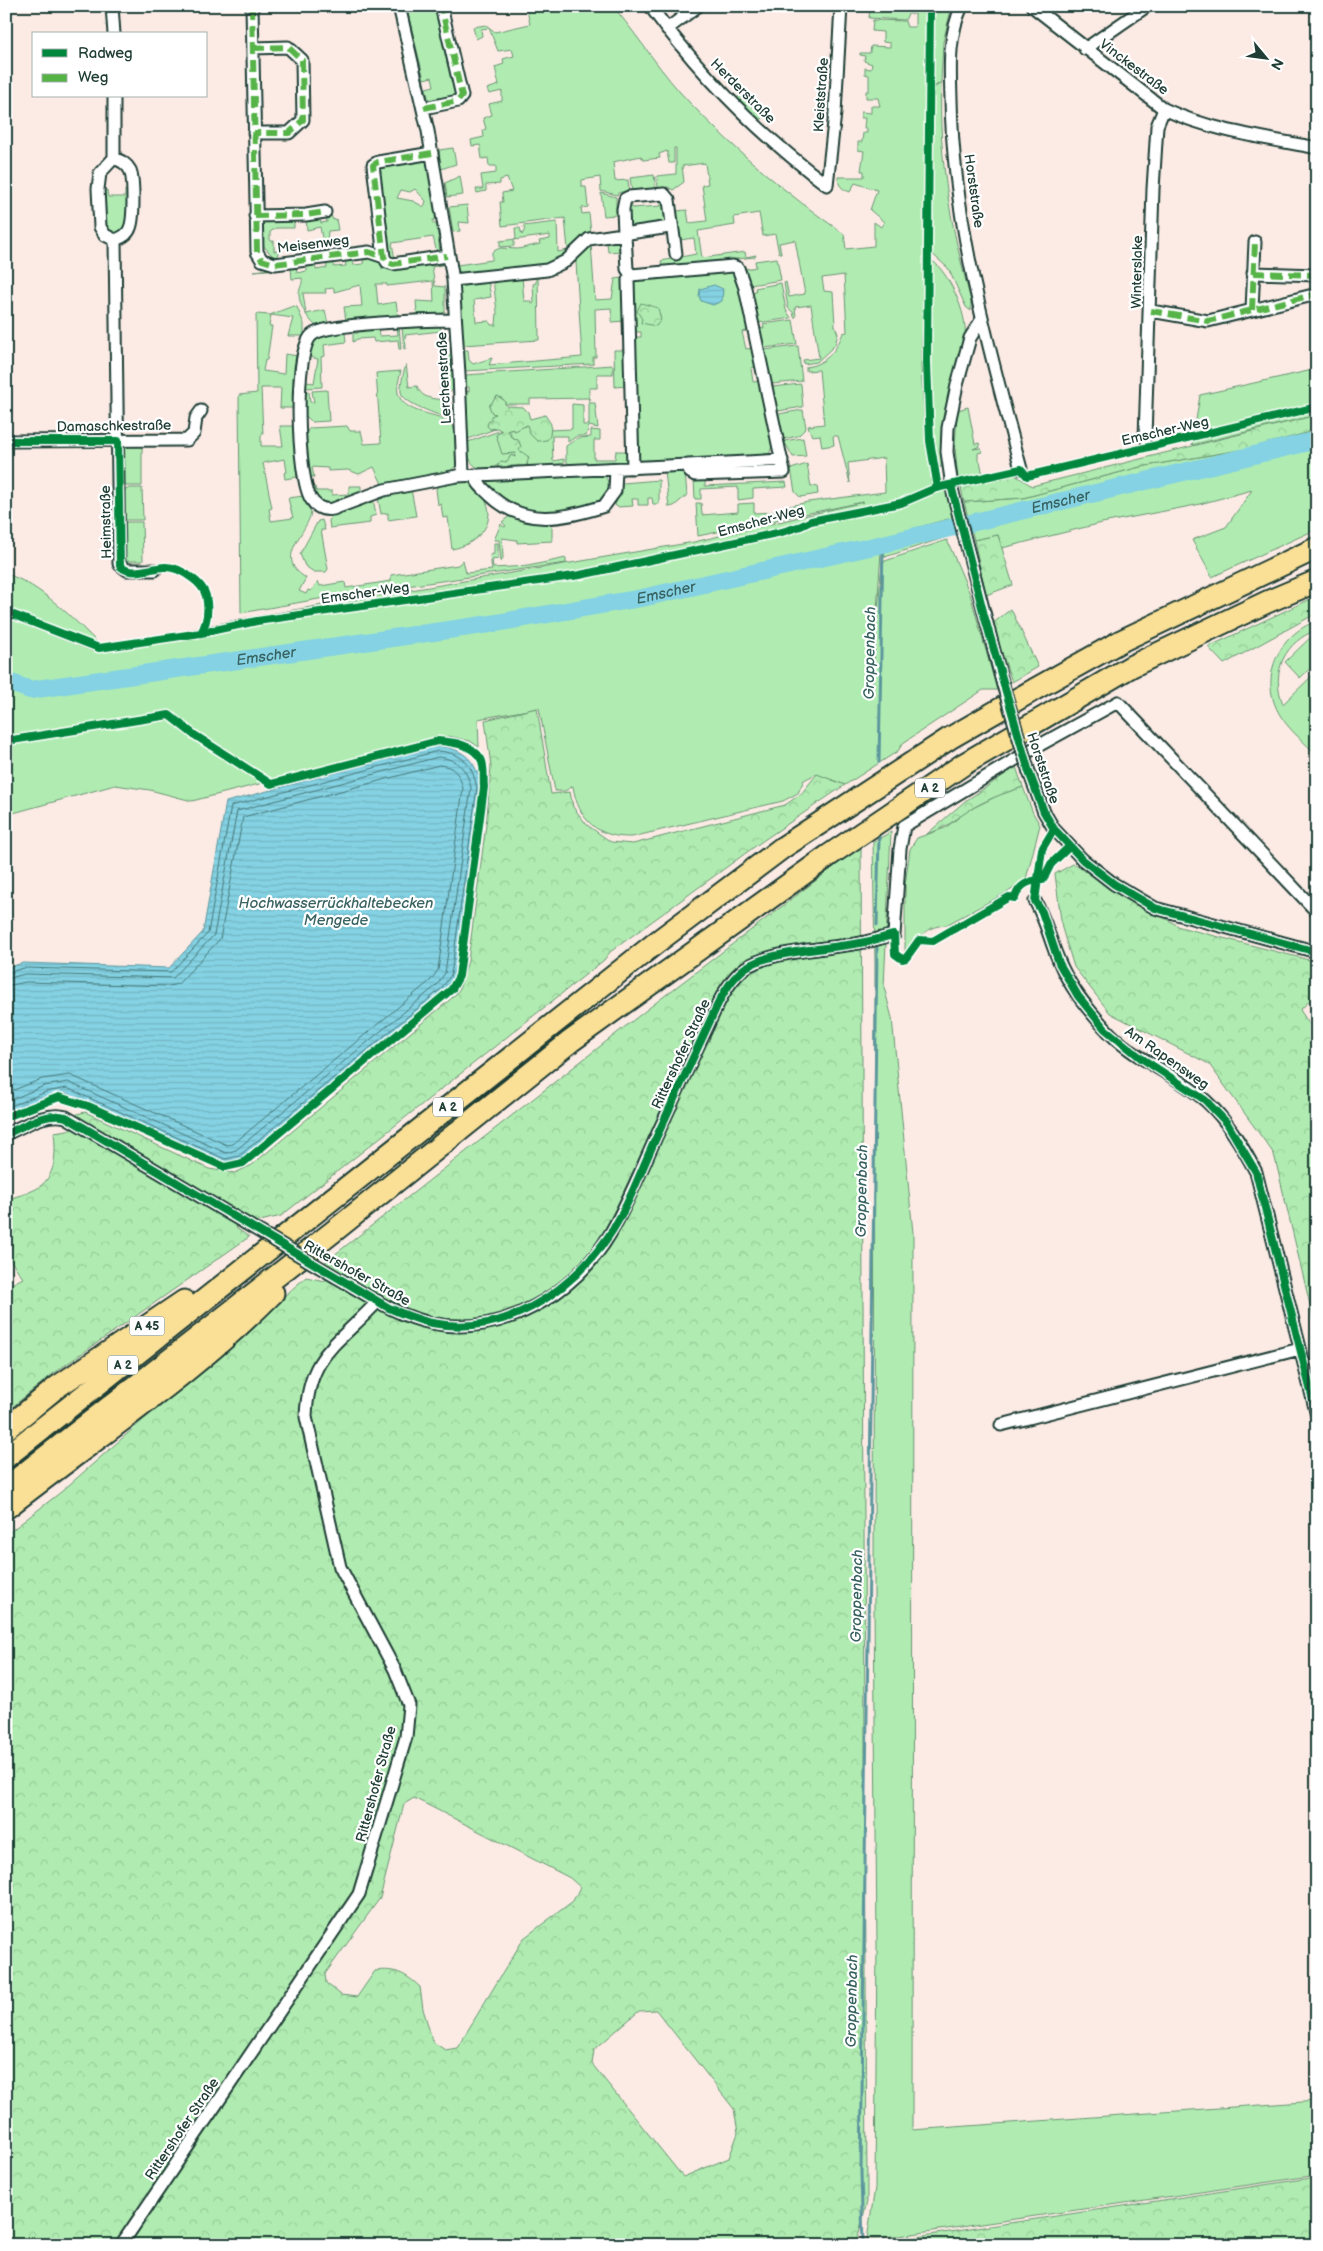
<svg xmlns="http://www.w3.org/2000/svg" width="1323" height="2251" viewBox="0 0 1323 2251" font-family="'Balsamiq Sans',sans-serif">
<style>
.green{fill:#b0ecb1;stroke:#689472;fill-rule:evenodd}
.forest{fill:url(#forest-crowns);stroke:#689472;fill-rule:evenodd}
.water{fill:url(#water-rules);stroke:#5c969d}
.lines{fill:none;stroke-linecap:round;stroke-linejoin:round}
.shore{stroke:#47797a;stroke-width:1}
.stream{stroke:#5c969d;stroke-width:3}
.river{stroke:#84d2e3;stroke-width:18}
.street-casing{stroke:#1f3d34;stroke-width:15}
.highway-casing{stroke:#1f3d34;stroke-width:25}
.street{stroke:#fff;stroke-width:11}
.highway{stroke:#fadf96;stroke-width:21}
.street-bridge-casing{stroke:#1f3d34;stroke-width:15;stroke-linecap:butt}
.street-bridge{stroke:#fff;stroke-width:11}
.quiet{stroke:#55b346;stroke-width:6;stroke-dasharray:12 6;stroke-linecap:butt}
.cycleway-casing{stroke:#fff;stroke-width:11}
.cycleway{stroke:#00873e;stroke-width:8}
.labels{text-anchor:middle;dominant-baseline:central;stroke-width:4.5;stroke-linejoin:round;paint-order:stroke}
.shield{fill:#fff;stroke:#627771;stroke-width:1}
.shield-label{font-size:12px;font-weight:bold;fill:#1f3d34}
.street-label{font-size:14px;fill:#1f3d34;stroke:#fff}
.water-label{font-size:15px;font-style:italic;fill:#386260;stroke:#fff}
</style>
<defs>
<pattern id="forest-crowns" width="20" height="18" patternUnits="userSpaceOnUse" patternTransform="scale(1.25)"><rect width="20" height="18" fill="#b0ecb1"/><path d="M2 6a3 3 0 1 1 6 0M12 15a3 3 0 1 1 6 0" fill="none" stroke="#97cb99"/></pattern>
<pattern id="water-rules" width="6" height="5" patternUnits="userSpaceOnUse" patternTransform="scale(1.25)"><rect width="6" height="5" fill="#84d2e3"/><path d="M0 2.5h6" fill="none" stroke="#72b5c3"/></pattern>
</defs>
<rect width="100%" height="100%" fill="#fcebe5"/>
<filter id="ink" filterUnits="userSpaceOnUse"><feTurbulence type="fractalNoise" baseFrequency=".02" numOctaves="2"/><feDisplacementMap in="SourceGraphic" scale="10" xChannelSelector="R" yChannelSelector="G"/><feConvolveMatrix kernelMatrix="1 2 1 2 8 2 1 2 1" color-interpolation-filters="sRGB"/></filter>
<g filter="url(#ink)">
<path class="green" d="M406 6H435L458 97 429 103 426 88 434 86 432 77 424 79Z
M526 6H618L616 10C641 40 662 74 690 103 737 152 788 195 844 234L846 249 874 246V222L881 227 884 222 870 210 877 190 855 183 850 192C842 189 838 186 838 177H864V171H861L864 151 858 150V142H862L863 133H867V128H864L865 118H861V112L871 113V106H880L878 98H866V91H869V75L865 74V68L871 69 872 64 864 61 865 56 860 55V53H870L871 46 890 47V43L883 42V32L872 31 873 20 905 21 907 27H915V14H908L905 20 869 18 870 6H929L926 71V248L921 366 926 446 934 482 931 488 947 484 952 518 882 537 871 697 882 562 947 540 970 594 997 690H983L903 743 898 751 845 785 816 774 804 780 798 793 783 801 632 837C598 838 578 820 573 786L565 791H555L539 708 478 719 479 747 470 741 449 736 192 801 150 790 115 785 6 815V617L92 651 240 619 694 542 863 502 698 536 696 503H701L702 515 738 512V504L754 503V513L777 512 790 506 808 502 885 492 884 458 848 463 850 483 838 436H833L834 445 822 447 820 435 812 436 808 426 824 424 819 370 806 371V367C826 364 836 351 843 333L847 332 844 275 822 278 824 291 833 292 835 326 838 334 835 345 817 362 804 364 803 360 819 358 811 305 795 307 796 317H794L793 312 788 308 784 283 786 282 789 297 805 294 795 240 779 243 781 253H779L775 234 763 236 759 213 734 217 735 225 698 231 702 258 745 252 746 257 756 255 755 257 662 267 661 261 696 254 694 238 680 240 677 211 687 210 689 223 707 221 702 185 708 184 705 163 682 166 684 182 673 190 668 187 658 188 657 176 676 174V148H674V163H669L667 151 659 154 660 158 643 160 641 156 613 162 615 181 628 180 629 190 618 193 617 195 601 191 600 177 582 180V187H586L588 207 581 208 582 214 589 213 591 233 559 260 546 265 465 274 458 271 457 265 492 260V252L500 248 518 249 540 244 539 241 550 239V235L514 240V246L500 247V241L516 239 515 228H520L522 235 525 229 523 226 557 222 558 252 568 250 565 218 502 226 500 202H503L502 193 512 191 507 178 500 180V184L486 185V191L477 193 476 189H483L481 175 496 173V166H489L488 158 482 159 480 145 472 146 471 140 484 137 483 130 486 129 483 118 492 115 489 104 502 101V91L489 94 487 89 499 85 495 67 504 64 503 59 514 56 512 49 498 51 489 28 481 29 482 36 476 39 473 27 486 25 495 32 530 24Z
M932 6H952L943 42 941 82 931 89Z
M941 83C938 157 951 229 971 300V311L966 307 948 268 930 252 931 90Z
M742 94 763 112 765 116 760 121 737 98Z
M453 148 456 164 441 169 439 150Z
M426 160 437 219 433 220V224H437L440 253 436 249 433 237 392 243 395 260 389 257 377 168ZM415 189 426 201 424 207 413 201 397 198 401 190 410 192Z
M654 175 656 188 632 191 630 178Z
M460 176 463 195 447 197 445 183Z
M102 190H107L108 197H125V190H128L129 224 122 232 115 233 106 229Z
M601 193 616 197V215L604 216Z
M661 197 665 199 667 222 665 224 630 226 627 204 631 200 632 208 661 206Z
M467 205 469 223 459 222 460 231 453 232 449 207Z
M331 215 333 220 336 219 338 230 328 231 327 243H323L320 227 307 230 306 219 319 217 321 223 327 222 326 216Z
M294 220V228H276L270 232V241H274V251H280L276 260 261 243V224L266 221Z
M620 239 621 251 608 252 607 242 591 243 595 300 612 299 615 279 622 278 624 321 612 322 611 308 595 309 596 357H593V364L465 371 463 350H468L469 360 473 364 492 358 489 365 582 357 576 262 569 264V261L590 242Z
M364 256 382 263V269L440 261 442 265 432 267 435 286 445 287V312L441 314 417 315 416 301 434 302 433 281 387 286V284H376L378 305 396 302 398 316 346 321 344 307 362 306 360 285 334 292V288L325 289 326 293H303L306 314 325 310 328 324 316 326C308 319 299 306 299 294 299 288 303 285 302 278L292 279 291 268 254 271 296 266 297 273 307 271V265L315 263 316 270 327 268 326 261H333L334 267 346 266 345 259 352 258 353 265 363 264Z
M777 258 781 280 750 285 746 269 756 267 755 261Z
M930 259C948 270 968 315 965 336L945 408 941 468C923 441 927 297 930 259Z
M730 271 737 274 750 330 742 332 746 349 754 348 758 366 751 368 753 382 762 381C765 397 778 441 769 454L760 457 637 462 635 337H641V332H634V282L637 280Z
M536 274H538L539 340 463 345 459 287 488 281 491 297 474 300 476 322 489 321 491 325H496L497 312 493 279 522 277 524 301H531L532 304 534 303 533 284 536 283Z
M781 283 786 310 791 318 758 323 751 292 756 291 755 288Z
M293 306 297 307 304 324V336H288L293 318 271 315 269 326H272L267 360H265L263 371 284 374 285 354 298 356 293 408H280L281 388H261L263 434 261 435V446H283L280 426H293L297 477 285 479 284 473 287 472 285 459 263 463 272 508 269 509 271 521 293 518 288 498 304 496 311 513C306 535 273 558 306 578L299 591 306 594 308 590 311 591 318 581 320 586 345 582 346 588 391 581V575L458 565 463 560 466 573 492 570 490 555 494 554V543H498V559L492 560 493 568 528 566 566 558V563L324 598 241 613 239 395 257 393 256 314 270 315Z
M793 320 797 344 764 348 759 329 764 328 763 324Z
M440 324 441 331 405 335 406 348 404 349 402 326Z
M399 326 401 349H399L398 340 374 342 373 338 357 339 353 342V333H358V330L378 328 379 336 398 335 397 327Z
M345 333 346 342 324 345 325 356 321 357 322 387 305 388 306 382 314 383 318 359 310 357C310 335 326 335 345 333Z
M798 346 802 381 772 384 764 350Z
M614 350H625L626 386 615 387Z
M443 355H451L455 389 449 392H441L439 385 445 384Z
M406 364 409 387 417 386C422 400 436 399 448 400L449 419C438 414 403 404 401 392 400 384 404 372 406 364Z
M613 365V374H597V388H589V403H595L598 428 589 426 586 436H577L568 442V436H552L553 461 564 459V466L524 468 528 464 518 450V440L510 436 511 434 507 431 528 425 533 437 540 441 550 435 549 430 572 429V404L583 405V425H589V398L530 399V404H506L502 398 497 396 490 405 496 414 487 426 490 429H495L468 439 466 392 469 391V387H466L465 375Z
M1317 369V415L1192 445 1200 395Z
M401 371C399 379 395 391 400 398 417 425 465 401 458 458 457 465 454 470 447 472L383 486 374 467 359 474 348 470 328 471V468L312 467 314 477H309L304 435 310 428 347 426 350 431H361L364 444 381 443 376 373Z
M801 384 803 407 778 411 772 387Z
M327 390 329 421 312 422 304 414 305 392H309L310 402H314L312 391Z
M968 407 975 444 979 443 980 446 973 449 981 448 982 452 978 453V461H980L983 475 960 481 958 480 955 447 957 414 958 410Z
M803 410 806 428 798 436 784 439 778 414Z
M502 430 496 435 504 453H516V456H511L507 462 497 465 498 469C474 470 468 467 468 442Z
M591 430 600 431V440H594V459H615L616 451H627L626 462 570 465 566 461V446L578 438 591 437Z
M1317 430V529L1212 577 1192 540 1226 527 1252 490 1196 505 1102 523 1002 548 998 535 974 540 964 502 1023 498 1140 467 1251 448Z
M803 438 806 456 793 457 784 441Z
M142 445V486H125L124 448 125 446Z
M807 464 811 487 817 486 818 494 800 497 795 492 791 469Z
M682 470 685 473 687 495 674 506 669 507 665 471Z
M604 474C626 510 566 510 545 513 522 515 501 498 486 483L488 480Z
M694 479H705V486L786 482 787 487 753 489V498L738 500V487L701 489V499H695Z
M659 480V504H653L652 498H648V505H638V499H632L633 506 617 507 615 505 623 483Z
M465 482C476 485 482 494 486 501 497 525 475 545 452 549L448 517 443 518 441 504 438 505 436 489 440 484Z
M349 486H361V493C346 499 333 508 317 498L312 488 315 487 316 491H332V495L349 494Z
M129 488H142L143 520H125L124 491Z
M411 489 416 516 388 520V513L381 514 378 498Z
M373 499 376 515 370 517V523L330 528 329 521 331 516Z
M511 515 526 522 550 525 552 527V541L517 543V540L502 538 503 558 501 562 499 540H494L501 524 504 527 506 526 502 522Z
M322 520 325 530H321L328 569 326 572H314L305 566 300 554 318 521Z
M124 522H142L143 561H125Z
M955 530 956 534 885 557 884 551 887 549Z
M6 574C40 584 75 620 100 645L6 608Z
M1317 621V630C1285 641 1270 672 1283 704L1317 671V755C1305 743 1289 730 1280 715 1258 679 1278 634 1317 621Z
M1315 633 1317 662 1300 678 1285 662Z
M1023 787 1033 813 1040 825 1026 879 1011 890 946 925C924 927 921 936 910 952L905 953V885L910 849 917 838 945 828 967 811 999 795Z
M891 832 884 987 892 1018 913 1233 912 2130 1317 2101V2175L878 2239H867L875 2188 877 1943 874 1605 875 963 873 842Z"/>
<path class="forest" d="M641 303 658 308 661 320 656 326 641 323 642 319 637 311Z
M497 396 504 400 506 406 523 407 528 412 530 419 545 415 551 424 550 436 547 440 537 441 530 434 527 425 515 431 512 429 507 431 511 433 510 436 519 441 521 447 519 450 529 457 526 467 521 469 497 467 501 461 507 462 511 455 515 457 516 453 502 454 496 435 502 431 497 428 490 429 487 426 488 422 491 420V416L496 414 492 413 489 406Z
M1317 415V430L1251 448 1140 467 1023 498 964 502 961 487 1015 475 1032 486Z
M998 535 1013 585 986 595 974 540Z
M1317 596V613L1224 664 1208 647Z
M1011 609 1038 667 1012 682 992 624Z
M537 708 551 794 570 792 573 807 587 825 611 842 633 844 785 805 801 794 817 774 845 785 761 842 610 952 604 960 281 1216 256 1222 246 1215 236 1228 249 1237 54 1373 6 1412V1287L23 1278 6 1254V1200C16 1196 27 1194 36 1189 57 1177 56 1153 54 1132L74 1129 77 1123V1114L85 1112 209 1169 235 1173 252 1165 452 998 459 990 468 961 487 817 491 766 485 720Z
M1016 767 1023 787C1004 793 985 800 968 811 953 821 946 828 927 834L964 802Z
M861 846 867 2202 856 2244 6 2245V1535L61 1492 306 1277 325 1281 331 1269 324 1263 654 1004ZM414 1798 570 1878 580 1887 573 1901 524 1938 457 2048 445 2050 433 2042 423 2009 420 1987C406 1974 395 1968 375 1971L357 1997 341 1995 326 1983 325 1974 380 1898 404 1804ZM656 2010 734 2109 738 2133 729 2158 683 2177 592 2064 594 2050 639 2011Z
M1073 864 1180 927 1317 962V994L1300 1010 1317 1036V1334L1274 1154 1209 1064 1110 1013 1074 967 1062 928 1055 874Z
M1317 2177V2245H873L876 2243Z"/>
<path class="water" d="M714 285 723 289 722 301 713 305 701 301 699 296 700 289Z
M437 746C466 749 475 760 482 787L456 977 445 993 241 1161 226 1165 66 1093 48 1097 6 1114V968L23 963 169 968 203 932 226 802Z"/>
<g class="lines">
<path class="shore" d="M6 973 24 968 171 972 208 933 231 806 438 751C463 753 472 764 477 788L451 975 441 989 239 1156 225 1159 67 1088 46 1092 6 1108
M6 979 25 974 173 978 214 935 237 811 438 757C458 759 467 769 471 788L445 973 437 985 236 1150 226 1153 68 1082 44 1086 6 1102
M6 986 26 982 169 986 178 984 220 939 243 817 439 765C454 766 460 774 463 789L438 970 431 980 233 1144 227 1145 70 1075 42 1079 6 1093"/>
<path class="stream" d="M879 762 883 544
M877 925 879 836
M863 2245 861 2172 877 948"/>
<path class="river" id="s1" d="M6 681 30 690 44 688 490 624 642 598 883 544 1317 440"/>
<g class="street-casing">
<path id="street" d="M112 6 114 34
M252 6 257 252 262 260 275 264 369 252 384 257
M399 6 428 131 453 280 459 374 463 475
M650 6C701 75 759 134 827 185L835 113 841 6
M962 6C948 36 950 67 951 99 953 226 989 347 1021 469
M1032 6 1164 109C1211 131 1266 138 1317 148
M667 29 698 6
M253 48 288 47 302 60 303 120 289 133H254
M1085 49 1147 6
M114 96V158
M424 108 458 101 462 96 441 6
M432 153 378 162 373 165 384 257 387 262 393 264 447 256
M114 158C121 161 126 163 130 170 134 178 134 219 130 228 128 235 121 238 115 240
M114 158 100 173 98 189 100 227 105 235 115 240
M255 216 306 215 325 212
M624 233 623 209 625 199 629 197 664 194 669 200 676 254
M625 235 627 269 631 275 628 280 633 468
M115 240 119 564 127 570H155
M1253 273 1317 275
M631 275 733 266 738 268 745 288 784 472 695 475 690 472 688 465 782 460
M453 280 547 270 566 261 589 239 670 227
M1252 310 1255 242
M1151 311 1208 321 1317 294
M982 319 970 338 957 385 948 428 947 452 953 493 1003 685
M455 320C433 320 325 323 312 335 293 351 297 477 311 499 316 507 323 511 333 509L384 490 457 476 688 465
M1145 438 1153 189 1157 126 1164 109
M6 441 187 440 194 433 196 418 201 411
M474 475C477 484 484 489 491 496 524 527 564 519 604 506L615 491 616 469
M1029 772 1044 812 1054 829 1083 860 1114 884 1155 908 1317 952
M1035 901C1046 920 1050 941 1059 961 1069 986 1086 1007 1104 1027 1132 1059 1175 1073 1206 1101 1228 1121 1242 1146 1256 1172L1317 1416
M6 1134C24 1126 47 1111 66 1117L245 1223
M336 1277C366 1294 396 1316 431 1323 501 1338 575 1294 610 1234 628 1203 642 1168 657 1135 677 1092 696 1050 716 1008 723 993 732 978 745 968 771 950 833 949 865 942 875 940 884 937 894 935L900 849 904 826 1038 746 1118 702 1317 912
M1001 1425 1300 1349
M121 2245 359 1894 406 1737 409 1705 395 1670 340 1567 306 1417C308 1353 339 1344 378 1301"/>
</g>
<g class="highway-casing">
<path id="highway" d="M6 1429 57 1387 184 1301
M6 1457 657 942 782 848 950 738 1037 688 1123 640 1317 548
M6 1488 334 1231 571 1041 828 856 964 764 1132 666 1267 602 1317 581
M6 1508C96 1437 192 1375 273 1293"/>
</g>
<use href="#street" class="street"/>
<use href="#highway" class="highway"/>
<g class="street-bridge-casing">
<path id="street-bridge" d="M1003 685 1029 772
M245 1223 336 1277"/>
</g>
<use href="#street-bridge" class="street-bridge"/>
<path class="quiet" d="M252 6 257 252 262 260 275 264 369 252 384 257
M253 48 288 47 302 60 303 120 289 133H254
M424 108 458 101 462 96 441 6
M432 153 378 162 373 165 384 257 387 262 393 264 447 256
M255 216 306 215 325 212
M1253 273 1317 275
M1252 310 1255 242
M1151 311 1208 321 1317 294"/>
<g class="cycleway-casing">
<path id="cycleway" d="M930 6 927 362 930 441 938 488
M6 441H118L120 566C131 577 151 568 164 567 174 566 184 572 192 578 199 583 204 588 206 596 209 610 208 621 201 633
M951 485 984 615 1029 772 1044 812 1054 829 1083 860 1114 884 1155 908 1317 952
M6 612 99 648 201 633 257 621 580 575 782 532 801 526 811 521 901 503 936 488 1021 469 1027 476 1317 407
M6 741 169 715 193 734 271 784 438 741C453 742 472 744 481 759 485 765 483 779 484 787L459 976 452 989 243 1163 225 1167 88 1106 59 1097 6 1117
M1054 829 1042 849 1035 901 1042 912 1059 963 1078 996 1105 1029 1141 1058 1205 1100 1227 1123 1256 1172 1317 1416
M6 1134C24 1126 47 1111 66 1117L389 1308C403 1314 417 1320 432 1323 504 1337 568 1294 608 1237 628 1208 641 1170 656 1138 676 1095 696 1051 716 1008 723 993 732 978 745 968 771 950 833 949 865 942 875 940 884 937 894 935L895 954 902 959 906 958 919 940 933 941 1009 897 1015 898C1019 884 1029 880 1043 880L1051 864 1069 847"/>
</g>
<use href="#cycleway" class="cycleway"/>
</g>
</g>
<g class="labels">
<g class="shield">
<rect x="915" y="778.5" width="30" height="19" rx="4"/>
<rect x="433" y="1097.5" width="30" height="19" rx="4"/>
<rect x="129.5" y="1316.5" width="35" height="19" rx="4"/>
<rect x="108" y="1355.5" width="30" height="19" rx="4"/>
</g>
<g class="shield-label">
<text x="930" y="788">A 2</text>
<text x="448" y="1107">A 2</text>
<text x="147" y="1326">A 45</text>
<text x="123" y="1365">A 2</text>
</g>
<g class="street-label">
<text transform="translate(1134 67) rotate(37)">Vinckestraße</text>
<text transform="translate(743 91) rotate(45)">Herderstraße</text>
<text transform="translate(821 95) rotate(-86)">Kleiststraße</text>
<text transform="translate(974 191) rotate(82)">Horststraße</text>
<text transform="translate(313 244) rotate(-7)">Meisenweg</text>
<text transform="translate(1137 272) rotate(-89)">Winterslake</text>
<text transform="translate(444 378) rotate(-93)">Lerchenstraße</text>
<text transform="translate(114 426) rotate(-1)">Damaschkestraße</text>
<text transform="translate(1165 431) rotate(-13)">Emscher-Weg</text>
<text transform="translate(761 521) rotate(-15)">Emscher-Weg</text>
<text transform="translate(106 522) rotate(-91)">Heimstraße</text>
<text transform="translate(365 593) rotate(-8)">Emscher-Weg</text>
<text transform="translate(1043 768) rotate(71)">Horststraße</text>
<text transform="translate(681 1054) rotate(-65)">Rittershofer Straße</text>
<text transform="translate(1167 1058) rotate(35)">Am Rapensweg</text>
<text transform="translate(357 1273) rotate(29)">Rittershofer Straße</text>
<text transform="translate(376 1784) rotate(-75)">Rittershofer Straße</text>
<text transform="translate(182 2129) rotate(-56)">Rittershofer Straße</text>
</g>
<g class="water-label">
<text stroke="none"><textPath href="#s1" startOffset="1074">Emscher</textPath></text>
<text stroke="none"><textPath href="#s1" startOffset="669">Emscher</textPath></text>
<text transform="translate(870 653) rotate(-89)">Groppenbach</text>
<text stroke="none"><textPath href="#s1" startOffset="264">Emscher</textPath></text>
<text x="336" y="903">Hochwasserrückhaltebecken<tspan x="336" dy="17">Mengede</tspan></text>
<text transform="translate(862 1191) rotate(-89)">Groppenbach</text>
<text transform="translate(857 1596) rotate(-89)">Groppenbach</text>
<text transform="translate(852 2001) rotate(-89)">Groppenbach</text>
</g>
</g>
<rect width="1323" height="2251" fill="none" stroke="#fff" stroke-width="25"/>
<rect x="12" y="12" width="1298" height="2226" fill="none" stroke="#1f3d34" stroke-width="2" filter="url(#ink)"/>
<rect x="32" y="32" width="175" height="65" fill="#ffffff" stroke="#a5b1ae"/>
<rect x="42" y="49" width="25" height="8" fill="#00873e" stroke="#a5b1ae"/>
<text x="78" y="58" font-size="15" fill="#1f3d34">Radweg</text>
<rect x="42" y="74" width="25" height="8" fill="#55b346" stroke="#a5b1ae"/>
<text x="78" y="82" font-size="15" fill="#1f3d34">Weg</text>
<g transform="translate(1266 58) rotate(119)" stroke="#ffffff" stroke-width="4" paint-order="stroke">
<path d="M0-4L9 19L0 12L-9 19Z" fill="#1f3d34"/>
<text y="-8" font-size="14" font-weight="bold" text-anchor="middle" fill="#1f3d34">N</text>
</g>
</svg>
